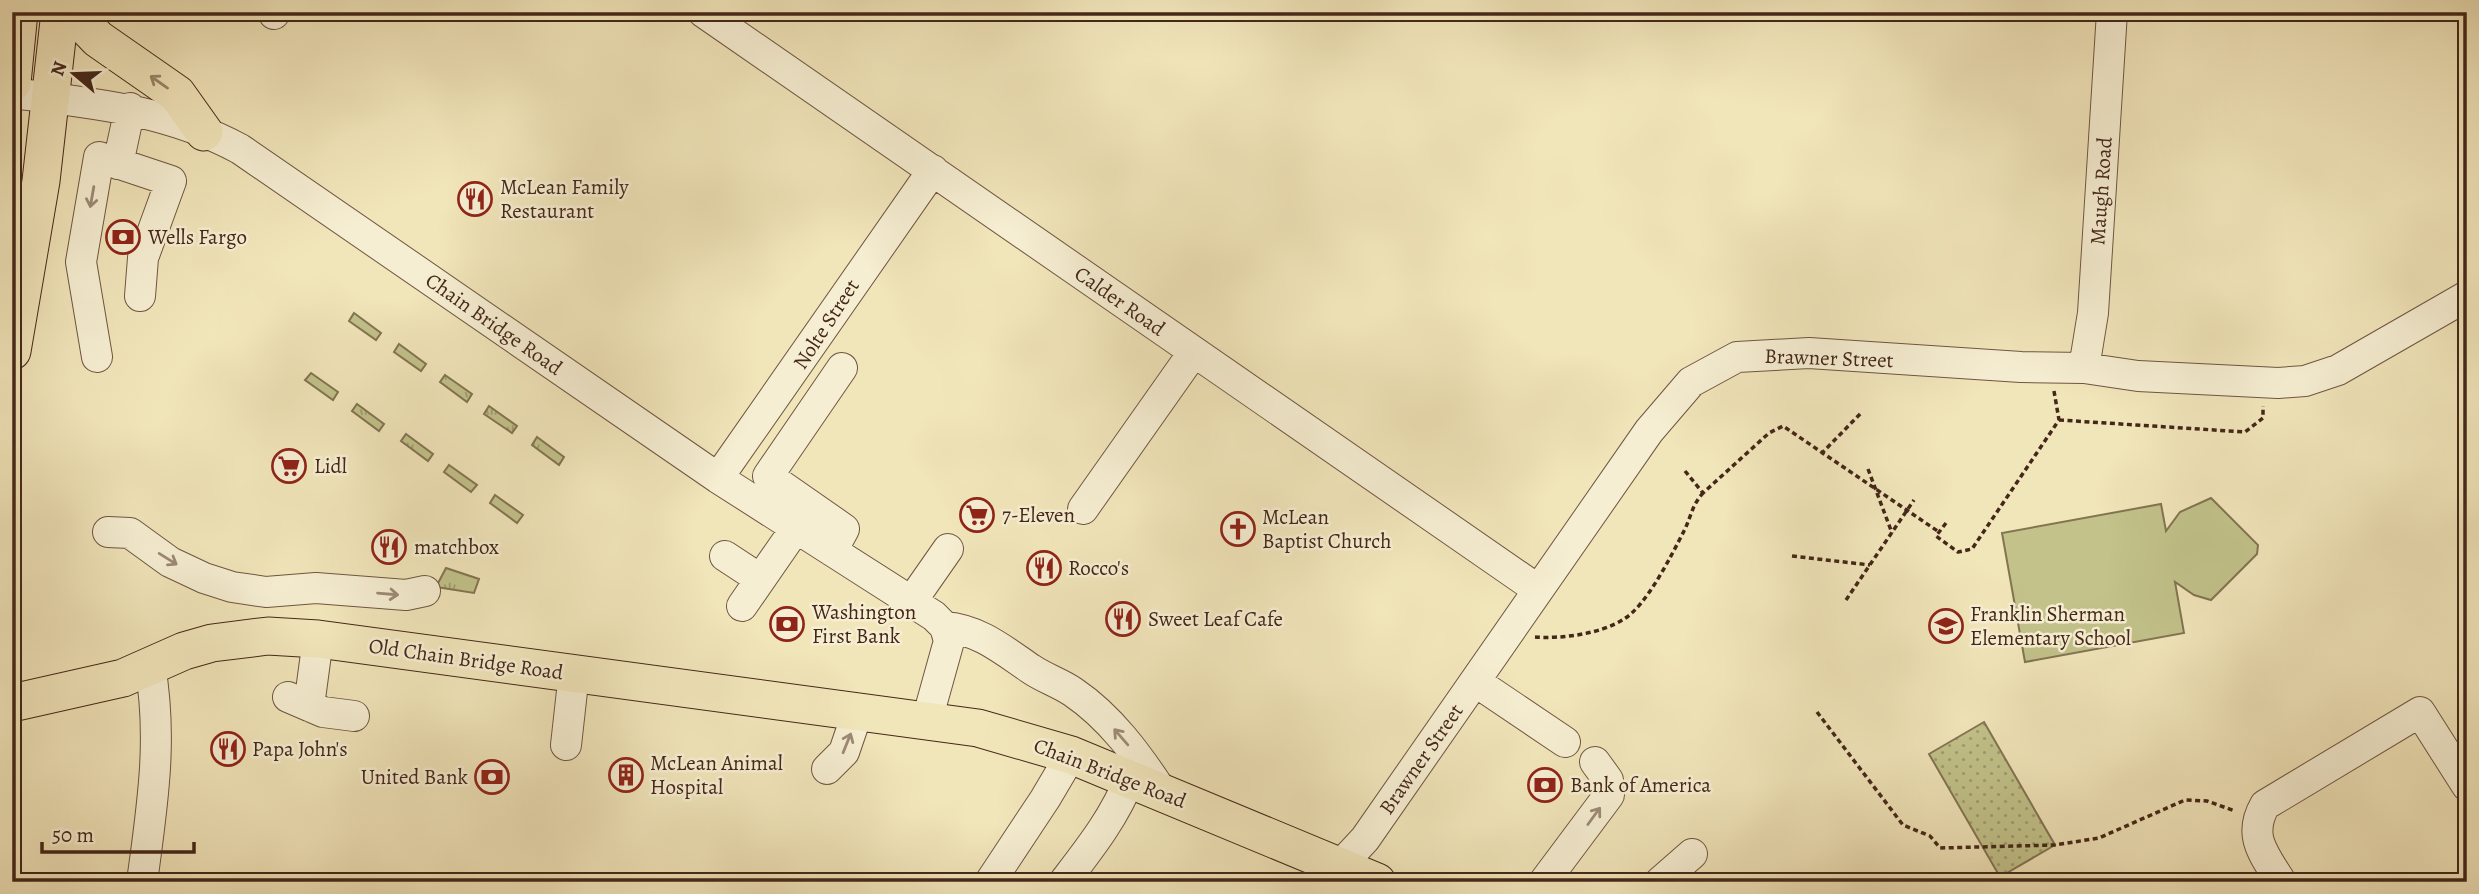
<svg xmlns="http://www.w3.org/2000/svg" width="2479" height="894" viewBox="0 0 2479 894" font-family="Alegreya,serif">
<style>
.grass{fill:url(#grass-tufts);stroke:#837452;stroke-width:2}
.park{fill:url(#park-dots);stroke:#837452;stroke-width:2}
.pitch{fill:#c2c28a;stroke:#837452;stroke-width:2}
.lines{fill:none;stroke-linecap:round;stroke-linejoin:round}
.minor-casing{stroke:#6f5641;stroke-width:32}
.major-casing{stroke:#442719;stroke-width:39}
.path{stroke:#442719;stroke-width:3.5;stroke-dasharray:5 3.5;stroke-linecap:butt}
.minor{stroke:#f6eed2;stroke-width:30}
.major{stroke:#f1e5ba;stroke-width:37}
.oneway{stroke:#9a866a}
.oneway2{stroke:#9d8a76}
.labels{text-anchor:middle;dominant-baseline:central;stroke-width:5;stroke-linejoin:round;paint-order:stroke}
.poi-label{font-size:21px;fill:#442719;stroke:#f6eed2;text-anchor:start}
.street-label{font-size:21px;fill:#442719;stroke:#f6eed2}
</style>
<defs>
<pattern id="grass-tufts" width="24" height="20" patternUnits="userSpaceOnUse" patternTransform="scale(1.75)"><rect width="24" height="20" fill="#c2c28a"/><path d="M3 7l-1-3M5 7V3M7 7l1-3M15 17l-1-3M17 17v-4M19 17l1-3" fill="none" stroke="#9f9e70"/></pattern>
<pattern id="park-dots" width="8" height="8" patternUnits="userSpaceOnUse" patternTransform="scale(1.75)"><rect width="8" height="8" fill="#c2c28a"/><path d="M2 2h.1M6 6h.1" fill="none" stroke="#9f9e70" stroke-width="1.8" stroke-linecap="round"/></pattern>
</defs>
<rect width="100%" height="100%" fill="#f1e5ba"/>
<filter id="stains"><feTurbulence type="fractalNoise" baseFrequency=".00286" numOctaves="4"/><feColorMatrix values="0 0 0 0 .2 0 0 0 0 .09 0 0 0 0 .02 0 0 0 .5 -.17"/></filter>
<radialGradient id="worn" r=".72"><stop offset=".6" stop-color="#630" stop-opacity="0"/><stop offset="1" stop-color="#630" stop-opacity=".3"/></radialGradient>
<path class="grass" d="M354 313 381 333 376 340 349 321Z
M399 344 426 364 421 371 394 352Z
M311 373 338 392 333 400 305 380Z
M445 375 472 394 467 402 440 382Z
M357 404 384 424 379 431 352 411Z
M489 406 517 426 512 433 484 414Z
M406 434 433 454 428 461 401 441Z
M537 437 564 457 559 465 532 445Z
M449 465 477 485 471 492 444 472Z
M495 495 523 515 517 523 490 503Z
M446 568 479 579 474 593 436 587Z"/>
<path class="park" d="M1984 722 2055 845 2000 877 1929 754Z"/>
<path class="pitch" d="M2211 498 2258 545 2257 554 2211 600 2194 595 2175 582 2184 633 2025 662 2002 533 2161 504 2166 531 2180 512Z"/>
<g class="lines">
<g class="minor-casing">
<path id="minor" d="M273 12 274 14
M703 12 1537 589
M12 93C92 103 168 110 240 149L718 478 934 616 945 627 949 641 927 720
M118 164 130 108
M97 357 81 262 99 157 171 181 143 258 140 296
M2084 368 2093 313 2112 12
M718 478 933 170
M1083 509 1193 353
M108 532 130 533 170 562 204 578 232 587 266 592 316 588 406 595 425 591
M832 551 844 529 768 476 842 368
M725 556 760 579
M911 602 948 549
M742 606 796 528
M945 627C980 630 1003 650 1031 669 1044 678 1060 683 1073 692 1110 717 1138 755 1162 792
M1476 682 1565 742
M288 697 323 712 354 716
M309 706 318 639
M566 745 574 673
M827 769 844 752 858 711
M142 882C152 808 163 740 150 666
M990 882 1045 799 1071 755
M1064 882C1090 848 1114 818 1130 778
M1325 882 1365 839 1649 431 1691 382 1737 357 1809 353 2021 367 2084 368 2138 376 2278 383 2305 381 2338 370 2467 296
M1544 882 1609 795 1608 780 1595 762
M1660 882 1692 854
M2281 882C2264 854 2247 836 2265 805L2420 712 2467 786"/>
</g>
<g class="major-casing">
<path id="major" d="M72 12 98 39 177 94 204 132
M12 83 19 12
M12 351 41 181 60 12
M12 703 123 678 184 651 212 643 268 636 318 639 978 728 1071 755 1377 882"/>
</g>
<path class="path" d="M2059 420 2245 432 2263 418V406
M1821 454 1862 412
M1868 469 1892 533
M1685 471 1703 493 1769 433 1783 426 1939 532
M1946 523 1936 536 1958 552 1972 549 2059 420 2054 391
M1792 556 1870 565
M1846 600 1914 500
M1535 637C1561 639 1601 634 1624 619 1647 605 1671 556 1684 531 1691 517 1692 505 1703 493
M1817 712 1903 825 1930 836 1940 848 2055 845 2099 838 2185 800 2207 801 2235 811"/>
<use href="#minor" class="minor"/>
<use href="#major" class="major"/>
</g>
<defs><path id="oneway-shaft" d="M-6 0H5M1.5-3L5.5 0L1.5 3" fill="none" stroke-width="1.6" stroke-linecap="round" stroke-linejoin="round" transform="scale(1.75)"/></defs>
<use class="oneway" href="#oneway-shaft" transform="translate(159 82) rotate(-145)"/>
<g class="oneway2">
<use href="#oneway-shaft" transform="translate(92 197) rotate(100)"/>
<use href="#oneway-shaft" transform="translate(168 559) rotate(32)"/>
<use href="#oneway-shaft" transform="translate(388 594) rotate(5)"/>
<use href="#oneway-shaft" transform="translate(1121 737) rotate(-131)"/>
<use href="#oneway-shaft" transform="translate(847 743) rotate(-68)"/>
<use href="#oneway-shaft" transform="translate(1594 816) rotate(-54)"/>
</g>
<defs>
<g id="restaurant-ring" transform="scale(1.75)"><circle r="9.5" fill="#f6eed2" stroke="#8f2418" stroke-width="1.5"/><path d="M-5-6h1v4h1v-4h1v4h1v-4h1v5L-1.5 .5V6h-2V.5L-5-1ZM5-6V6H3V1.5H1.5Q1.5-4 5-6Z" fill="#8f2418"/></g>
<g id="bank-ring" transform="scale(1.75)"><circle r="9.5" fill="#f6eed2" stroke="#8f2418" stroke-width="1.5"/><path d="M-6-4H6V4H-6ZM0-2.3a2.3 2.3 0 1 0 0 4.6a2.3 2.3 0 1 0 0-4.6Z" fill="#8f2418"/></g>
<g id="supermarket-ring" transform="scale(1.75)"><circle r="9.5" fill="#f6eed2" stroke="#8f2418" stroke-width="1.5"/><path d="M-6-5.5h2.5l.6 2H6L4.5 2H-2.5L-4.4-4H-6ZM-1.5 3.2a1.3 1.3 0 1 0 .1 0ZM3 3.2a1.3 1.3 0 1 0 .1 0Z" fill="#8f2418"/></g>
<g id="church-ring" transform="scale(1.75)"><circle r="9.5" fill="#f6eed2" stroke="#8f2418" stroke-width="1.5"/><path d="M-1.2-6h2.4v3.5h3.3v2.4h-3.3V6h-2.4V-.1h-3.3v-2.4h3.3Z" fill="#8f2418"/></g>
<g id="school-ring" transform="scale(1.75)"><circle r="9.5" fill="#f6eed2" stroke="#8f2418" stroke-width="1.5"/><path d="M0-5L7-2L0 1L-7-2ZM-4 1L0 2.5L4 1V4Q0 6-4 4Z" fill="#8f2418"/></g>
<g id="building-ring" transform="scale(1.75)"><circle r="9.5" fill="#f6eed2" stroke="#8f2418" stroke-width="1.5"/><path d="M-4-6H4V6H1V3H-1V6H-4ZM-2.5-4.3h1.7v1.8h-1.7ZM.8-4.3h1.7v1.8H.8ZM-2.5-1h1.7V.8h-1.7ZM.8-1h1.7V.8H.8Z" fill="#8f2418"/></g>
</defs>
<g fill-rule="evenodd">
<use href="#restaurant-ring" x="475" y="199"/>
<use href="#bank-ring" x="123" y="237"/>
<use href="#supermarket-ring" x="289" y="466"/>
<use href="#supermarket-ring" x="977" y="515"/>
<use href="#church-ring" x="1238" y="529"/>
<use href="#restaurant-ring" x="389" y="547"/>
<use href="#restaurant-ring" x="1044" y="568"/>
<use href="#restaurant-ring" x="1123" y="619"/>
<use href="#bank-ring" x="787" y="624"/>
<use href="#school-ring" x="1946" y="626"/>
<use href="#restaurant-ring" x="228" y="749"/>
<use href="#building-ring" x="626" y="775"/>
<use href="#bank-ring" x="492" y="777"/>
<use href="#bank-ring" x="1545" y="785"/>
</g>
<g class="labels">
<g class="poi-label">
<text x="500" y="187">McLean Family<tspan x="500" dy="24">Restaurant</tspan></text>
<text x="148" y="237">Wells Fargo</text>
<text x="314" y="466">Lidl</text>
<text x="1002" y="515">7-Eleven</text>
<text x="1262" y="517">McLean<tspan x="1262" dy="24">Baptist Church</tspan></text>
<text x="414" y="547">matchbox</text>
<text x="1068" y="568">Rocco's</text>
<text x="812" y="612">Washington<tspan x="812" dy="24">First Bank</tspan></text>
<text x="1970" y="614">Franklin Sherman<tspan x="1970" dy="24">Elementary School</tspan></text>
<text x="1148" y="619">Sweet Leaf Cafe</text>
<text x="252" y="749">Papa John's</text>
<text x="650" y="763">McLean Animal<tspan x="650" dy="24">Hospital</tspan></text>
<text x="468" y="777" text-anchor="end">United Bank</text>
<text x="1570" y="785">Bank of America</text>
</g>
<g class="street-label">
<text transform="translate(2101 191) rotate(-86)">Maugh Road</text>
<text transform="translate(1120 301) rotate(35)">Calder Road</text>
<text transform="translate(494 324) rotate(35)">Chain Bridge Road</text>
<text transform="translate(826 324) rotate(-57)">Nolte Street</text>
<text transform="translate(1829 358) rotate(2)">Brawner Street</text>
<text transform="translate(466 659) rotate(8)">Old Chain Bridge Road</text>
<text transform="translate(1421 759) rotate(-55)">Brawner Street</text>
<text transform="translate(1110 773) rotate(21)">Chain Bridge Road</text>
</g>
</g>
<rect width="2479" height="894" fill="none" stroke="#f1e5ba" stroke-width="42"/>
<rect x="14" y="14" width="2451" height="866" fill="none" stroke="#442719" stroke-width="3.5"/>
<rect x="21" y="21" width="2437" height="852" fill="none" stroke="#442719" stroke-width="2"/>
<g transform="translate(74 74) rotate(289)" stroke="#f6eed2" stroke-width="5" paint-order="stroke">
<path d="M0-5L12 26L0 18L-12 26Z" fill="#442719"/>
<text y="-10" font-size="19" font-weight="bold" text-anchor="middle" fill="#442719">N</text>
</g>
<path d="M42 842v10h152v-10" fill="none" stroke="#442719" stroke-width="3.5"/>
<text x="52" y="842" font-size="21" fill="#442719" stroke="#f6eed2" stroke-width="5" paint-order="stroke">50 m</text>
<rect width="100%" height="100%" filter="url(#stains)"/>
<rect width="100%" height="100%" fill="url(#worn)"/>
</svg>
